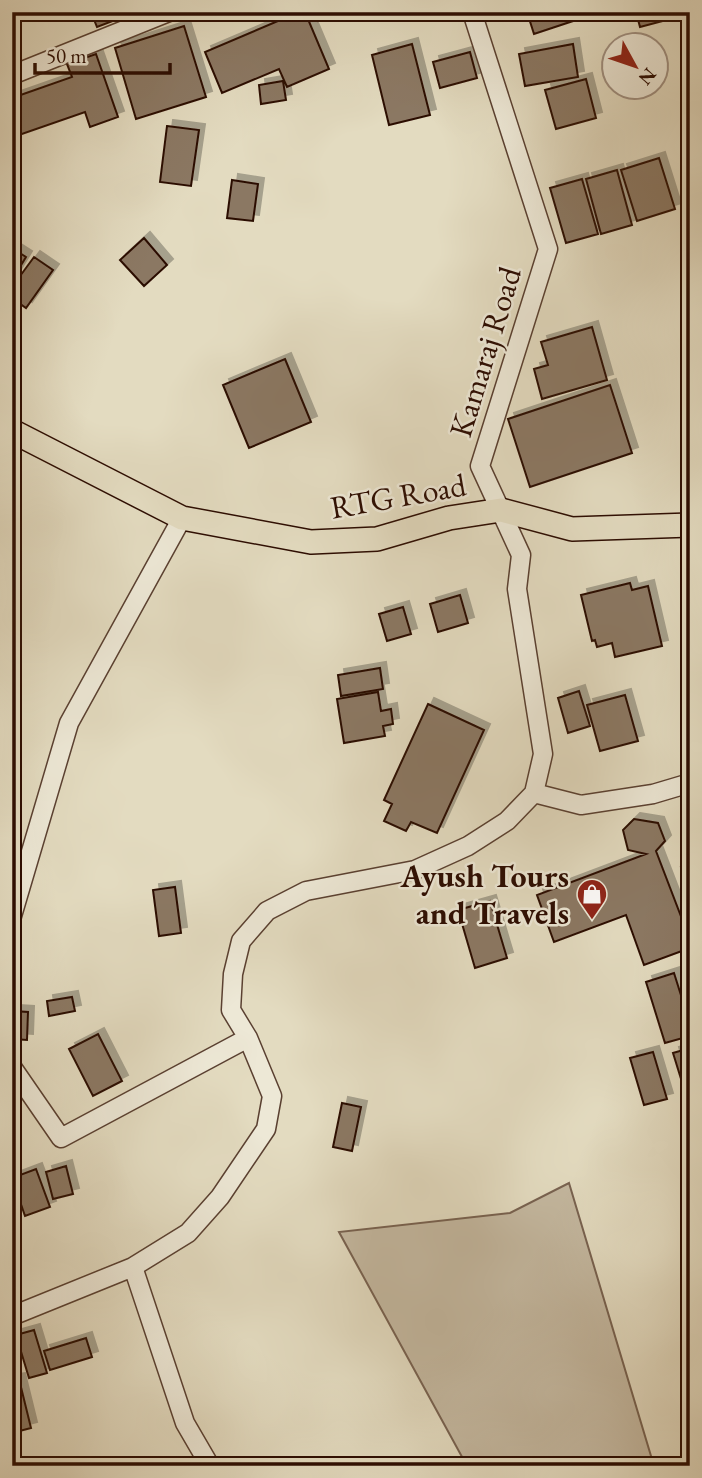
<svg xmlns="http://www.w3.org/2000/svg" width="702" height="1478" viewBox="0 0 702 1478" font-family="'EB Garamond',serif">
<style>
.green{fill:#c4b8a0;stroke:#786250;stroke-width:2}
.building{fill:#8b7864;stroke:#2c0c01;stroke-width:2;filter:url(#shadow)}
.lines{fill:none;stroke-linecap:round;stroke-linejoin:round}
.minor-casing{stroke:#5a4031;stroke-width:21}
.major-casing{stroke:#2c0c01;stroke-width:26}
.minor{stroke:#ede8d6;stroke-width:18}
.major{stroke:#e3dbc0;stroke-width:23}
.labels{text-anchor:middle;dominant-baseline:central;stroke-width:5;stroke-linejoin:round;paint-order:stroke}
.street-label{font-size:32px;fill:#2c0c01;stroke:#ede8d6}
.poi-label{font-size:32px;font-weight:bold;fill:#2c0c01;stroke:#ede8d6;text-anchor:end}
</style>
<defs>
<filter id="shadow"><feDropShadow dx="6" dy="-6" stdDeviation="0" flood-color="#0004"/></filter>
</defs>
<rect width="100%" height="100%" fill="#e3dbc0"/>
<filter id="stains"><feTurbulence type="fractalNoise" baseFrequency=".00286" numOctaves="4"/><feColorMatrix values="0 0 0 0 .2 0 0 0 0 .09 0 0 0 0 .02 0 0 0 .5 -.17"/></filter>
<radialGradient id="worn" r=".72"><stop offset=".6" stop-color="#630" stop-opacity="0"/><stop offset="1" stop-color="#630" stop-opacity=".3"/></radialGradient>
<path class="green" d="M569 1183 654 1466H467L339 1232 510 1213Z"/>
<path class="building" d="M91 12H130L131 14 97 27Z
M299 12H305L329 69 287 87 279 69 222 93 205 52Z
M315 12H341L318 21Z
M527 12H570L573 21 534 34Z
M636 12H673L674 18 640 27Z
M184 26 206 97 136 119 115 48Z
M412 44 430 115 389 125 372 55Z
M573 44 578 77 525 86 519 54Z
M470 52 477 78 440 88 433 62Z
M96 54 118 117 90 127 85 112 19 135 12 117V98L72 77 67 64Z
M586 79 596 118 556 129 545 90Z
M283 81 286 100 261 104 259 85Z
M167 126 199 130 191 186 160 182Z
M659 158 675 209 637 221 621 170Z
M617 170 632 225 601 234 586 179Z
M582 179 598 234 566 243 550 188Z
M232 180 258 184 253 221 227 218Z
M144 238 167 265 144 286 120 260Z
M12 248 26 257 12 280Z
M34 257 53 270 26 308 12 298V287Z
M592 327 607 380 542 399 534 369 548 365 541 342Z
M285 359 311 422 249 448 223 385Z
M610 385 632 453 530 487 508 419Z
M630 583 632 590 648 586 662 646 615 657 612 643 597 647 595 640 592 641 581 595Z
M460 595 468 623 438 632 430 604Z
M403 607 411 634 387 641 379 614Z
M380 668 383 689 341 696 338 675Z
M579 691 590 726 568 733 558 698Z
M378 692 381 711 391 709 393 724 383 726 385 736 344 743 337 699Z
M625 695 638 741 600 751 587 705Z
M428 704 484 730 437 833 411 822 406 831 384 821 392 804 384 800Z
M634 819 658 823 665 841 656 851 690 940V948L644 965 626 915 554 942 537 895 646 854 628 850 623 830Z
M690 864V892L681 867Z
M175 887 181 933 159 936 153 890Z
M490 901 507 958 475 968 458 910Z
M674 973 690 1024V1036L665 1043 646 982Z
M72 997 75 1011 49 1016 47 1001Z
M13 1011 28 1012 27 1040 13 1039Z
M98 1034 122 1081 93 1096 69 1049Z
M690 1048V1094L686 1095 673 1053Z
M653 1052 667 1099 644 1105 630 1058Z
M342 1103 361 1107 352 1151 333 1147Z
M66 1166 73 1194 53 1199 46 1172Z
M36 1169 50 1207 25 1216 12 1178Z
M34 1330 47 1373 29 1378 16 1335Z
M86 1338 92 1357 50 1370 44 1351Z
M19 1379 31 1428 12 1433V1380Z"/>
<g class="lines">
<g class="minor-casing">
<path id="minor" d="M472 12 548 249 480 466 521 555 517 589 543 754 534 793
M12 75 169 12
M12 916 69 723 182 518
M12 1067 61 1138 248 1038
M12 1316 133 1267
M210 1466 185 1423 133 1267 188 1233 220 1197 266 1129 272 1096 248 1038 231 1010 233 974 241 941 267 911 306 891 415 870 468 846 507 821 534 793 581 805 653 794 690 783"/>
</g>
<g class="major-casing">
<path id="major" d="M12 431 182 518 311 542 377 539 449 518 501 510 572 529 690 525"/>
</g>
<use href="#minor" class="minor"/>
<use href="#major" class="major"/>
</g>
<defs>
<g id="shop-pin" transform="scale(1.575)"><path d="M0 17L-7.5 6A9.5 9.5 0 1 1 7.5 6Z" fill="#8f2418" stroke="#ede8d6"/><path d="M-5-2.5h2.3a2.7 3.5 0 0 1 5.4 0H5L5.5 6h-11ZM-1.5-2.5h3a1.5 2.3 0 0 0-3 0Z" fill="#fff"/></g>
</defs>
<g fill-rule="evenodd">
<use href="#shop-pin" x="592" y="894"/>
</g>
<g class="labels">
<g class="street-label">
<text transform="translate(485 352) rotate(-73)">Kamaraj Road</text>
<text transform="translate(398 496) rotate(-10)">RTG Road</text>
</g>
<g class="poi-label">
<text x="569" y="876">Ayush Tours<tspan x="569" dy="37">and Travels</tspan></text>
</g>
</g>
<rect width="702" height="1478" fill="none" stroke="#e3dbc0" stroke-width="42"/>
<rect x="14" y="14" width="674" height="1450" fill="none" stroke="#2c0c01" stroke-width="3.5"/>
<rect x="21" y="21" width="660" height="1436" fill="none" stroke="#2c0c01" stroke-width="2"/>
<g transform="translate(635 66) rotate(130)"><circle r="33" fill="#ede8d6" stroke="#a09081" stroke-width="2"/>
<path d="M0-5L12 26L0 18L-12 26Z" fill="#8f2418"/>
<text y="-10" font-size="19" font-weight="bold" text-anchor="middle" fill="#2c0c01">N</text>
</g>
<path d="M35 63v10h135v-10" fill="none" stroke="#2c0c01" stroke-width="3.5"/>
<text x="46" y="63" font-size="21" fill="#2c0c01" stroke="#ede8d6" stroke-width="5" paint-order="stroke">50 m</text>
<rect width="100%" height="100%" filter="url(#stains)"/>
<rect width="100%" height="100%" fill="url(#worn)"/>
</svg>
